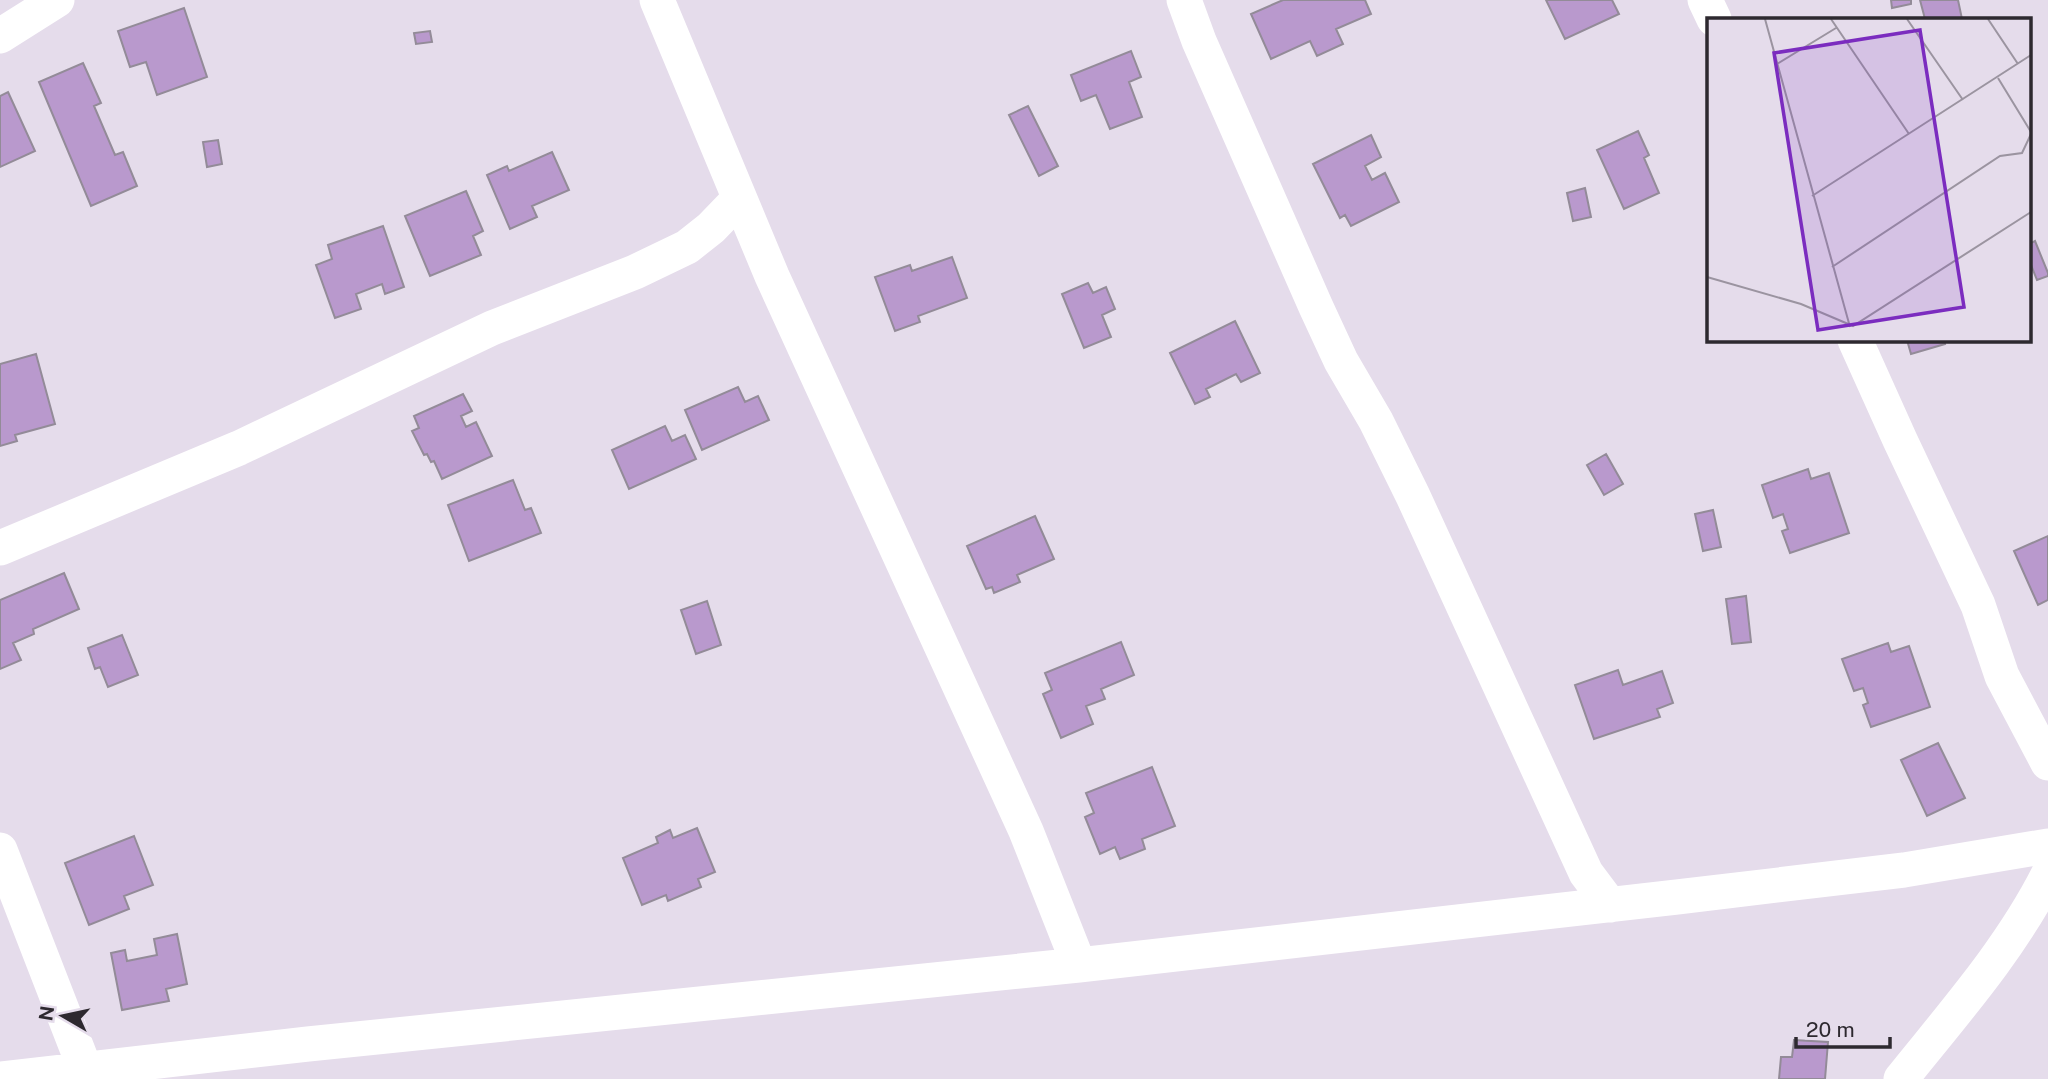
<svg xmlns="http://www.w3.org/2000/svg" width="2048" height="1079" viewBox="0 0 2048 1079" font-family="'Public Sans',sans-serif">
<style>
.building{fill:#b999cd;stroke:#938b98;stroke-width:2}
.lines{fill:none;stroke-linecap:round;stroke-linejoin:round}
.minor{stroke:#fff;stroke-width:35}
.inset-road{fill:none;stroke:#9b94a0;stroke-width:2}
.view{fill:#7b2cbf;fill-opacity:0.15;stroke:#7b2cbf;stroke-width:3.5}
.inset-edge{fill:none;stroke:#2d292f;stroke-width:3.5}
</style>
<rect width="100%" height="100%" fill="#e5dceb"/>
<path class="building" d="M1283 0H1365L1371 14 1336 29 1343 44 1317 56 1310 41 1271 59 1251 14Z
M1546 0H1612L1619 14 1565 39Z
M1891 0H1911V4L1892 8Z
M1920 0H1958L1962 19H1925Z
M184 8 207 77 157 95 146 62 130 67 118 31Z
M430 31 432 42 416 44 414 33Z
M1131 51 1141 77 1129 82 1142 117 1110 129 1096 95 1081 101 1071 75Z
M83 63 101 103 94 106 115 155 123 152 137 186 91 206 39 82Z
M8 92 35 151 0 167V96Z
M1028 106 1058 166 1039 176 1009 115Z
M1638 131 1649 155 1644 158 1659 193 1624 209 1597 150Z
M1371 135 1381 157 1365 166 1372 180 1385 173 1399 202 1351 226 1345 215 1340 218 1313 164Z
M218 140 222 164 207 167 203 142Z
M552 152 569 190 532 206 537 217 510 229 487 175 507 166 509 171Z
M1585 188 1591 217 1573 221 1567 193Z
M466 191 483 231 473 236 481 255 430 276 405 216Z
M383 226 404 287 385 294 382 284 356 294 361 309 335 318 316 265 332 259 328 245Z
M2035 241 2048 273V276L2037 280 2029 260V244Z
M952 257 967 298 918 316 920 322 895 331 875 277 910 265 912 271Z
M1088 283 1093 293 1106 287 1115 309 1102 315 1111 337 1084 348 1062 294Z
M1235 321 1260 373 1241 382 1236 374 1206 389 1210 397 1195 404 1170 353Z
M1907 340H1944L1945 344 1911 354Z
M36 354 55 424 15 435 17 441 0 446V364Z
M738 387 745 402 758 396 769 420 702 450 685 410Z
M463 394 472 411 461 416 466 427 476 422 492 456 442 479 434 461 431 462 427 454 424 455 412 431 419 428 414 416Z
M665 426 672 441 685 435 696 459 629 489 612 450Z
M1606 454 1623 484 1604 495 1587 465Z
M1808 469 1811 479 1829 473 1849 533 1790 553 1782 531 1788 529 1783 514 1773 518 1762 485Z
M513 480 525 510 531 508 541 533 469 561 448 505Z
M1713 510 1721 547 1703 551 1695 514Z
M1035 516 1054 559 1017 575 1020 582 994 593 992 587 986 589 967 546Z
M2048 536V600L2038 605 2014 551Z
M64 573 79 609 33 629 34 634 13 643 21 660 0 669V600Z
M1746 596 1751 642 1732 644 1726 599Z
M707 601 721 645 696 654 681 610Z
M122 635 138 675 108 687 100 667 95 669 88 648Z
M1121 642 1134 675 1101 689 1105 699 1086 706 1093 724 1061 738 1043 694 1052 690 1045 673Z
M1888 643 1891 652 1909 646 1930 707 1871 727 1863 705 1868 703 1863 688 1854 691 1842 659Z
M1618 670 1623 685 1662 671 1673 703 1657 709 1660 717 1594 739 1575 685Z
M1938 743 1965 798 1927 816 1901 760Z
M1152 767 1175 826 1142 839 1145 849 1120 859 1115 847 1100 854 1085 817 1094 813 1086 793Z
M697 828 715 872 698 879 701 887 668 901 666 895 642 905 623 858 658 843 656 837 670 830 673 838Z
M134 836 153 885 124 896 129 909 89 925 65 863Z
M177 934 187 984 166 989 169 1001 122 1010 111 953 125 950 127 961 157 955 154 939Z
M1794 1040 1828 1042 1825 1079H1779L1781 1057H1792Z"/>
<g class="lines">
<path class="minor" d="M657 0 772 276 1026 831 1079 965
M1184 0 1199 41 1316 307 1341 361 1376 421 1413 496 1586 873 1610 905
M1705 0 1714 19
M0 36 57 0
M1855 340 1900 440 1978 605 2002 676 2048 763
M0 548 239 448 492 328 635 272 687 247 711 228 739 199
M0 850 85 1069
M1 1079 308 1044 1079 965 1677 897 1904 870 2048 846
M1901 1079C1953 1014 2010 950 2048 875"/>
</g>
<g transform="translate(1707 18)">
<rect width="324" height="324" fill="#e5dceb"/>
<path class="inset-road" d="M58 1 143 309M124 1 202 116M200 1 256 82M281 1 311 46M70 46 129 10M291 60 324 114M105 178 324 37M125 249 293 138 315 135 324 116M0 259 94 286 146 308 324 194"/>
<path class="view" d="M213 12 257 289 111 312 67 35Z"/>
<rect width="324" height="324" class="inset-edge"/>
</g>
<g transform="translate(63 1016) rotate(279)" stroke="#e5dceb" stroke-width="5" paint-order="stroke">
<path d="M0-5L12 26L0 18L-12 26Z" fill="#2d292f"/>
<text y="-10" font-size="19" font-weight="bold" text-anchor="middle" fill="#2d292f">N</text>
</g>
<path d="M1796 1037v10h94v-10" fill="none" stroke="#2d292f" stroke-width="3.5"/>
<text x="1806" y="1037" font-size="21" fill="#2d292f" stroke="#e5dceb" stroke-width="5" paint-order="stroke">20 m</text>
</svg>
